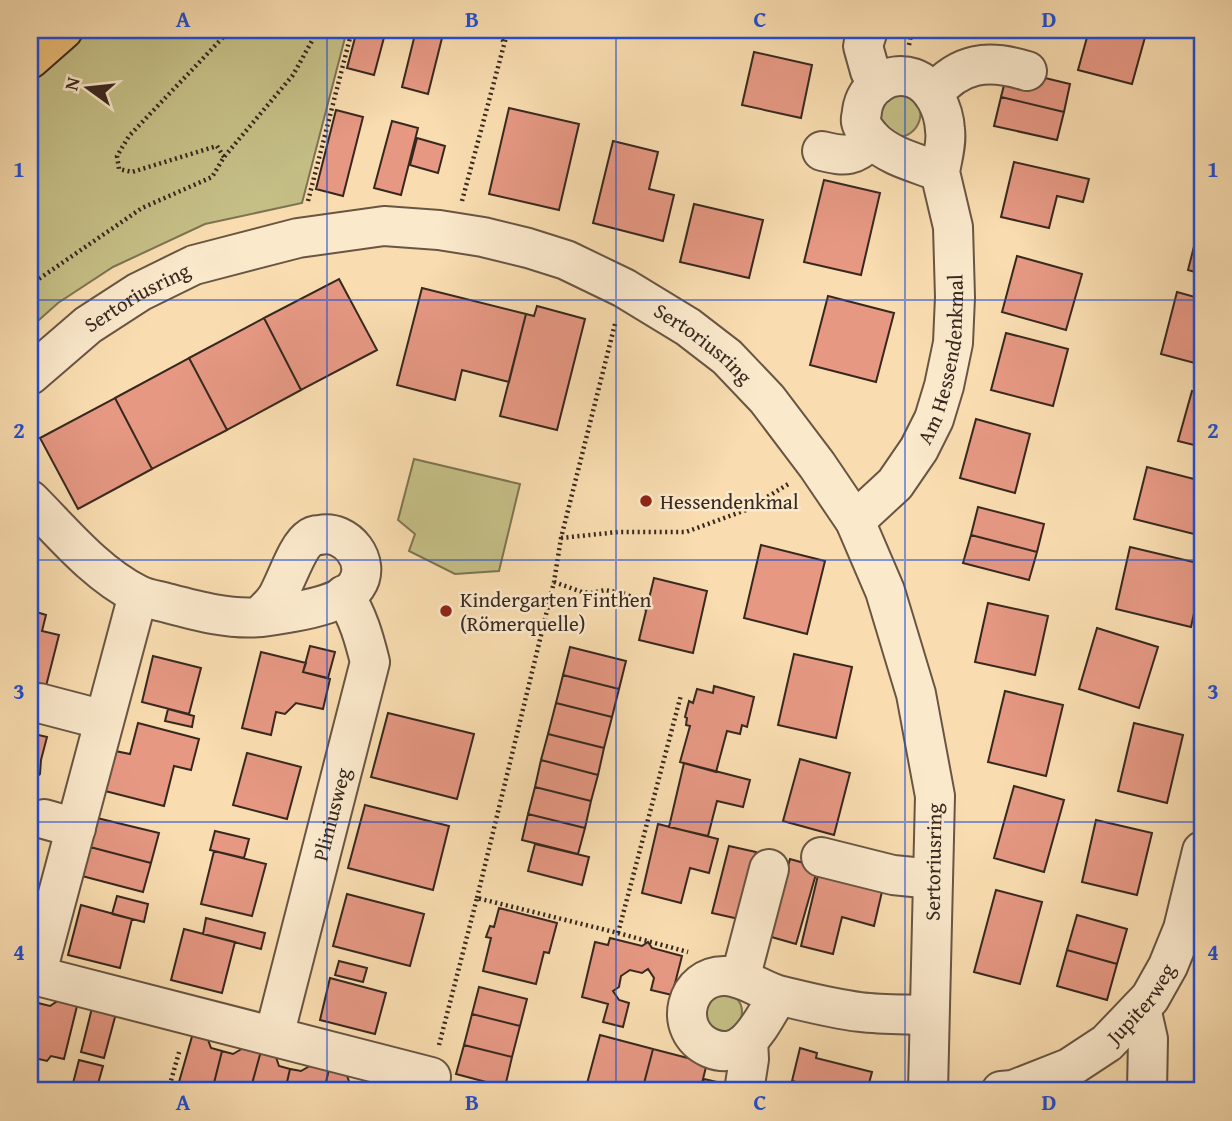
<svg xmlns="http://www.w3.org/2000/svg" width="1232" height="1121" viewBox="0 0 1232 1121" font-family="'Gentium Book Plus',serif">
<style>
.green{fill:#c5bf86;stroke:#7e7452;stroke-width:2}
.building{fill:#e69883;stroke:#37281f;stroke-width:2}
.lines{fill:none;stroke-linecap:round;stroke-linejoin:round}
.minor-casing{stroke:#685543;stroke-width:42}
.highway-casing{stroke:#37281f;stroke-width:42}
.path{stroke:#37281f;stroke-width:4.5;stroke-dasharray:2 3.5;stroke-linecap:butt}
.minor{stroke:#fbe9cc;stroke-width:38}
.highway{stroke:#ecbe78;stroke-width:38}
.grid{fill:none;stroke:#1d4ed8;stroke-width:2;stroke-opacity:0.55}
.poi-dot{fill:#8f2418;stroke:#fbe9cc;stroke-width:2.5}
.labels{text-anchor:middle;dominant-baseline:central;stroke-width:5;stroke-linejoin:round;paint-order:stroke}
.street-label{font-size:21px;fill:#37281f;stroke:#fbe9cc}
.poi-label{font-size:21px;fill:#37281f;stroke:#fbe9cc;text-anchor:start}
.neatline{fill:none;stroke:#1d4ed8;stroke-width:2.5}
.grid-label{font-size:23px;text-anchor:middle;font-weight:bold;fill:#1d4ed8}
</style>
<rect width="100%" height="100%" fill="#f9ddb0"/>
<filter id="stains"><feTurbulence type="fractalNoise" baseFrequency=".00286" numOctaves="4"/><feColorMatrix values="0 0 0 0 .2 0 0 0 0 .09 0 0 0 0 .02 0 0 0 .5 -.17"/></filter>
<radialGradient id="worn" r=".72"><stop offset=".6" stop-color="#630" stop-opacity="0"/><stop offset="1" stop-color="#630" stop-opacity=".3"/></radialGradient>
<path class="green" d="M84 30H347L302 203 205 224 113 267 58 303 30 328V80L62 53Z
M896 94C939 101 916 142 896 136 890 134 884 126 879 121L880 107Z
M414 459 520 484 499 571 455 574 409 551 415 534 398 520Z
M721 993C726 995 733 995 737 999 745 1007 743 1023 733 1030 730 1032 725 1032 722 1033L706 1023 705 1005Z"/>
<path class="building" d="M357 30H386L374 75 347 68Z
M416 30H444L428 94 402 87Z
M1089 30H1147L1132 84 1078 70Z
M754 52 812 65 801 118 742 105Z
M1008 69 1070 84 1064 112 1001 97Z
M1001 97 1064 112 1057 140 994 126Z
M509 108 579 124 559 210 489 194Z
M336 110 363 117 343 196 316 189Z
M392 121 418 128 401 195 374 188Z
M417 138 445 146 438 173 410 165Z
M613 141 658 152 649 189 674 195 663 241 593 223Z
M1014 162 1089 179 1083 202 1057 196 1049 228 1001 217Z
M824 180 880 193 861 275 804 262Z
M694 204 763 220 749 278 680 262Z
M1202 215V274L1188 270Z
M1017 256 1082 274 1066 330 1002 312Z
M339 279 377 350 301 390 264 318Z
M422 288 526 314 509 382 462 370 455 400 397 385Z
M1177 292 1202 299V365L1161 354Z
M828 296 894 313 876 382 810 365Z
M537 306 585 319 557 430 500 416 526 314 534 316Z
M264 318 301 390 227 430 189 358Z
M1006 333 1068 349 1053 406 991 390Z
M189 358 227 430 152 469 115 398Z
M1192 391 1202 393V447L1178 441Z
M115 398 152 469 78 509 40 438Z
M976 419 1030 434 1015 493 960 478Z
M1147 467 1202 481V536L1134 519Z
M978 507 1044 524 1037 552 971 535Z
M971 535 1037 552 1029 580 963 563Z
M761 545 825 561 807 634 744 618Z
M1130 547 1202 564V577L1191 627 1116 609Z
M654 578 707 591 693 653 639 640Z
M988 603 1048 616 1035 675 975 662Z
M30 610 46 615 42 631 59 635 43 698 30 694Z
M1097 628 1158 647 1139 708 1079 689Z
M310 646 335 652 328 678 303 672Z
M570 647 626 661 619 689 563 675Z
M261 652 306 663 303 672 330 679 323 709 296 703 285 714 276 712 271 735 242 728Z
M794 654 852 667 836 738 778 725Z
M153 656 201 668 189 714 142 702Z
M563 675 619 689 612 717 556 703Z
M714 686 754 697 747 727 742 725 740 734 727 731 716 772 680 762 690 726 686 725 687 718 685 717 689 701 693 703 697 689 713 693Z
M1005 691 1063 705 1046 776 988 762Z
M556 703 612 717 604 748 548 734Z
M30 707 42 710 35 734 30 733Z
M168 709 194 716 192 727 165 721Z
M388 713 474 734 457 799 371 777Z
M138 723 199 739 191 770 174 766 164 806 105 791 115 751 130 754Z
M1134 723 1183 735 1167 803 1118 791Z
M30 733 47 737 41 760 40 774 33 780 30 790Z
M548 734 604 748 598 775 541 760Z
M247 753 301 767 287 819 233 805Z
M800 759 850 773 834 835 783 821Z
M541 760 598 775 591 801 535 787Z
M684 763 750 780 743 807 717 801 708 836 669 827Z
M1014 786 1064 800 1044 872 994 858Z
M535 787 591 801 585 828 528 814Z
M365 805 449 826 433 890 348 868Z
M528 814 585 828 578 854 522 840Z
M97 818 159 833 151 863 90 847Z
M1096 820 1152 833 1137 895 1082 882Z
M658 824 718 839 709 873 690 868 681 903 642 893Z
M215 831 249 839 244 858 210 850Z
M535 844 589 857 582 885 528 871Z
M729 846 756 852 739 919 712 913Z
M90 847 151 863 143 892 82 876Z
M214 851 266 864 252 916 201 904Z
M790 859 818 867 796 944 768 936Z
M820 867 884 883 874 926 842 917 833 954 801 946Z
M996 890 1042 902 1020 984 974 972Z
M347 894 424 914 410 966 333 946Z
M117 896 148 904 144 922 112 914Z
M81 905 132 919 120 968 68 955Z
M499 908 557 923 549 953 544 952 536 984 483 971 491 938 486 937 490 926 494 927Z
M1077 915 1127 929 1117 964 1067 950Z
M206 918 265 933 261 949 203 934Z
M184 929 235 942 222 993 171 980Z
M610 938 642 946 648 942 652 948 682 956 672 995 651 990 654 978 648 969 642 973 630 970 621 976 619 987 613 991 619 1000 629 1003 623 1027 603 1022 608 1004 582 997 595 942 608 945Z
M1067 950 1117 964 1107 1000 1057 986Z
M339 961 367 968 363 982 335 975Z
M330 978 386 993 375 1034 320 1020Z
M479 987 527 999 520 1026 472 1014Z
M62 998 78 1002 64 1059 51 1056 47 1061 30 1057V1036L38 1003 50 1006Z
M94 1000 118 1006 104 1058 81 1052Z
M30 1001 38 1003 30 1036Z
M472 1014 520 1026 512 1057 464 1045Z
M193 1033 207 1037 211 1048 222 1051 212 1091H184L177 1089Z
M600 1035 653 1049 642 1091H585Z
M464 1045 512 1057 505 1087 456 1074Z
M245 1047 261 1051 250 1091H212L222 1051 233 1054Z
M800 1048 817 1053 816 1058 872 1072 867 1091H797L800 1083 792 1081Z
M653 1049 707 1063 700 1091H642Z
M261 1051 275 1054 279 1066 290 1069 285 1091H250Z
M79 1060 103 1066 96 1091H71Z
M313 1064 329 1069 324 1091H285L290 1069 301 1071Z
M1202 1064V1091H1195Z
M329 1069 346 1073 350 1084 361 1087 359 1091H324Z
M704 1079 730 1085 729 1091H700Z
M482 1081 505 1087 522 1091H480Z
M383 1082 400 1087 399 1091H359L361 1087 372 1089Z"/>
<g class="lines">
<g class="minor-casing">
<g id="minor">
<path d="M868 30 863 46 870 71 878 84"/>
<path d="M933 94C960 62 988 59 1027 71"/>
<path d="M822 151C846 157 854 157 872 139"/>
<path id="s1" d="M30 375 88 325 139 292 194 265 298 238 384 226 439 230 483 237 528 248 566 260 624 288 688 327 727 357 767 399 817 465 855 521 885 591 916 694 935 796 928 1091"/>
<path d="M30 500C61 531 96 574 137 594 146 599 157 600 167 603 197 611 230 620 261 617 272 616 282 614 293 612 310 609 345 602 356 586 373 562 346 529 320 535 317 535 312 536 310 538 297 546 286 582 277 597 272 605 265 611 259 617"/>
<path id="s2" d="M855 521 895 484 919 449 934 419 944 386 953 343 955 297 953 227 940 172C918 163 890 157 873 140 869 136 862 127 861 122 860 118 862 115 862 111 865 87 889 70 913 78 933 85 944 110 945 130 947 143 942 159 940 172"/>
<path d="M39 703 104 720"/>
<path d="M44 819 76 828"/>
<path d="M821 857 893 875 933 879"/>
<path d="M30 974 431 1077"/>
<path d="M36 976 138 595"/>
<path d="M740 979 769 869"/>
<path d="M778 996C762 1020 746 1063 710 1048 671 1031 685 973 727 976 746 977 763 992 782 996 807 1002 834 1009 860 1012 883 1015 906 1014 929 1015"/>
<path d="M1141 1008 1148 1039 1147 1091"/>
<path id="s3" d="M274 1036 370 662C364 638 358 616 344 595"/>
<path d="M744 1091 749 1059 748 1041"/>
<path id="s4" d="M1001 1091 1013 1090 1069 1068 1107 1043 1150 998 1168 966 1183 929 1202 851"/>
</g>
</g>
<g class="highway-casing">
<path id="highway" d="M30 59 63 30"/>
</g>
<path class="path" d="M488 30 504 41
M909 45 912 30
M224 157 217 146 132 172 119 169 117 156 129 136 230 30
M308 201 351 34 343 30
M462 201 508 30
M30 285 142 208 212 177 224 157 293 75 318 30
M561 538 618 532H686L746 510 790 483
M554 582 582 592 591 593 605 590 627 594 646 609
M477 898 554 582 561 538 615 324
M618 933 688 952
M439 1045 477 898 618 933 681 695
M168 1091 180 1049"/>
<use href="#minor" class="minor"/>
<use href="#highway" class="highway"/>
</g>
<path class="grid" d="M327 30V1091M616 30V1091M905 30V1091M30 300H1202M30 560H1202M30 822H1202"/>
<g class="poi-dot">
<circle cx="646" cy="501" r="7"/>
<circle cx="446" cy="611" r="7"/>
</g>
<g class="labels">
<g class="street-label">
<text stroke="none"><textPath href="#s1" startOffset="133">Sertoriusring</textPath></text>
<text stroke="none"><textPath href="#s1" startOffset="740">Sertoriusring</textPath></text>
<text stroke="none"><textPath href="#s2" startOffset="191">Am Hessendenkmal</textPath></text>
<text stroke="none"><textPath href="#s3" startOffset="229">Pliniusweg</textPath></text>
<text transform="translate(933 862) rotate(-89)">Sertoriusring</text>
<text stroke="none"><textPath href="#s4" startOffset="170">Jupiterweg</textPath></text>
</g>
<g class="poi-label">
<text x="660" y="501">Hessendenkmal</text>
<text x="460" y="599">Kindergarten Finthen<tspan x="460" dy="24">(Römerquelle)</tspan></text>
</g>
</g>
<rect width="1232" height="1121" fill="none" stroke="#f9ddb0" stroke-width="77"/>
<g transform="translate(88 88) rotate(285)" stroke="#fbe9cc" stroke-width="5" paint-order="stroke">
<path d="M0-5L12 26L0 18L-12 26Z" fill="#37281f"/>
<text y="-10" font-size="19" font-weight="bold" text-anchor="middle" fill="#37281f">N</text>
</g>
<rect x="38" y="38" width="1156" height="1044" class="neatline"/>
<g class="grid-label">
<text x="183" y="27">A</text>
<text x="472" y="27">B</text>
<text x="760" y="27">C</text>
<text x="1049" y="27">D</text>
<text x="19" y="177">1</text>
<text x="1213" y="177">1</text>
<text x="19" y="438">2</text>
<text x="1213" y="438">2</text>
<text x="19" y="699">3</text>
<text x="1213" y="699">3</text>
<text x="19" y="960">4</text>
<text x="1213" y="960">4</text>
<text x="183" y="1110">A</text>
<text x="472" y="1110">B</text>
<text x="760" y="1110">C</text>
<text x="1049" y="1110">D</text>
</g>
<rect width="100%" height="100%" filter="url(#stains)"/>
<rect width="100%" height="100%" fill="url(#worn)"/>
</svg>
